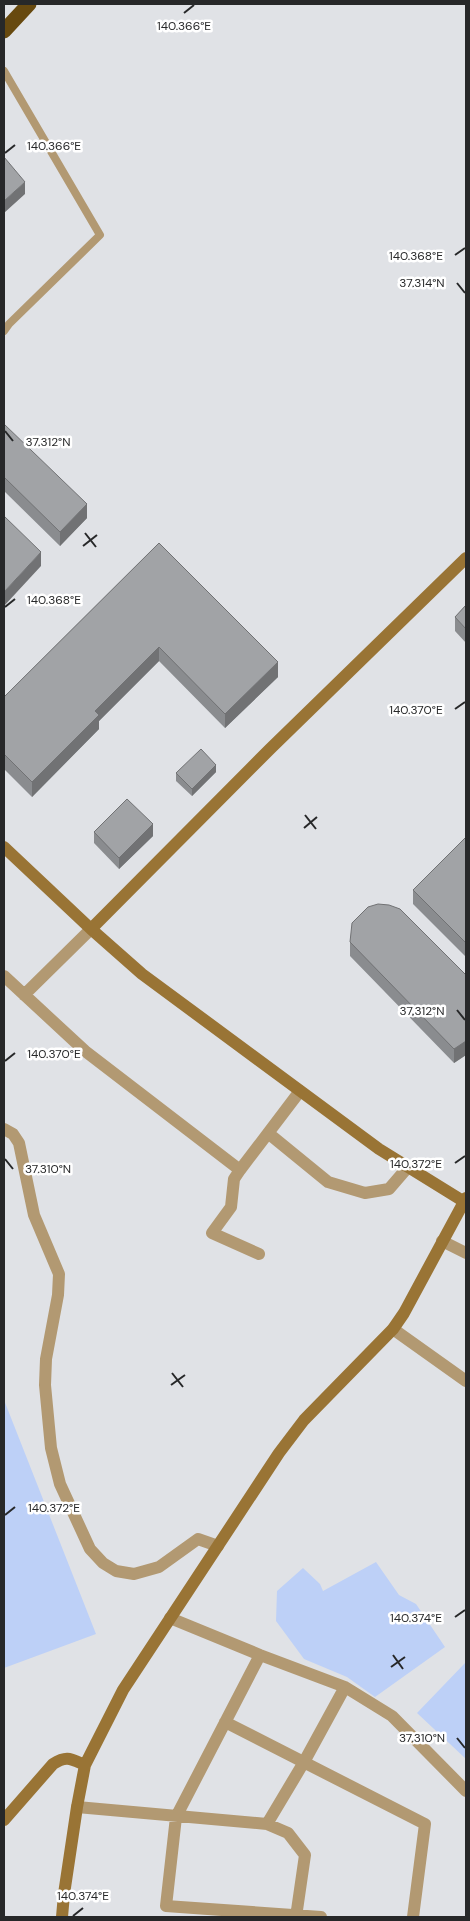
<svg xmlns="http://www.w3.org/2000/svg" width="470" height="1921" viewBox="0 0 470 1921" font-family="'DM Sans',sans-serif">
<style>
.green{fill:#bdd0f7}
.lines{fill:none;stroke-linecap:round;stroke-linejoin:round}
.lane{stroke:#b29972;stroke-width:8}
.street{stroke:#b29972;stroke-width:12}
.secondary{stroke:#997435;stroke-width:12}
.highway{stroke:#67490f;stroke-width:15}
.wall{fill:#8a8c8f}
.shaded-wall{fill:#717274}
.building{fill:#a1a3a6;stroke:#717274}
.ticks{fill:none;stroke:#272829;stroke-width:2}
.ticks-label{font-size:12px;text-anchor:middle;fill:#272829;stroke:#fff;stroke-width:5;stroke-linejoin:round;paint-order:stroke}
</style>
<rect width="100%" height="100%" fill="#e0e2e6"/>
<path class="green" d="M4 1400 96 1634 4 1668Z
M376 1562 399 1595 416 1604 445 1647 375 1697 347 1677 304 1659 276 1621 277 1591 303 1568 320 1584 323 1591Z
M466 1662V1759L417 1713Z"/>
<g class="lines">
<path class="lane" d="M4 71 100 235 9 324 4 331"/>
<path class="street" d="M4 976 85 1051 240 1170 300 1091
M24 995 91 929
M4 1129 13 1134 19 1143 34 1215 59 1274 58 1295 46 1359 45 1385 51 1448 60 1484 90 1549 103 1563 116 1571 134 1574 159 1567 198 1539 218 1546
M268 1133 328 1182 365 1193 389 1189 408 1167
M240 1170 234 1179 231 1207 212 1233 259 1254
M442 1241 466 1253
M393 1329 466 1381
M170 1618 260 1655 345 1687 392 1716 466 1791
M260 1655 176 1817 166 1906 321 1917
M225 1722 425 1824 413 1917
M77 1807 267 1824 288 1833 305 1855 296 1917
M267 1824 304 1762 345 1687"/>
<path class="secondary" d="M4 847 91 929 142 974 379 1149 463 1201
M91 929 270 749 466 558
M4 1820 53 1764C67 1755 71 1759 85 1765
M62 1917 64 1894 77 1807 85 1765 123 1690 279 1453 304 1420 393 1329 404 1313 466 1198"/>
<path class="highway" d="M4 31 29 4"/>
</g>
<path class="wall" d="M4 424 87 518 60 546 4 491Z
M159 543 278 677 225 728 159 661 99 721V729L32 797 4 769V697Z
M466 605V643L455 631V617Z
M216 772 192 796 176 781V773Z
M94 832 153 836 119 869 94 843Z
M466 837V957L413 904V890Z
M350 942 466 975V1055L454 1063 350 956Z"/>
<path class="shaded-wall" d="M25 182V194L4 213V201Z
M87 504V518L60 546V532Z
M41 552V566L4 606V592Z
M159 647V661L99 721V729L32 797V782L95 711Z
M278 662V677L225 728V714Z
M216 765V772L192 796V789Z
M153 824V836L119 869V858Z
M466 1041V1055L454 1063V1049Z"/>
<path class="building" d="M4 157 25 182 4 201Z
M4 424 87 504 60 532 4 477Z
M4 516 41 552 4 592Z
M159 543 278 662 225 714 159 647 95 711 99 715 32 782 4 754V697Z
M466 605V629L455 617Z
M201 749 216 765 192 789 176 773Z
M127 799 153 824 119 858 94 832Z
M466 837V943L413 890Z
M378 904 389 905 400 909 466 975V1041L454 1049 350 942 352 923 368 907Z"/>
<path class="ticks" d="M184 13 194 5M5 153 15 145M455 255 465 248M457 283 465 293M5 431 13 441M85 533 96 547M83 546 97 535M5 607 15 599M455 709 465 702M305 815 316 829M304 828 317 817M457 1010 465 1020M5 1061 15 1053M5 1159 13 1169M455 1163 465 1156M172 1373 183 1387M171 1385 185 1375M5 1515 15 1507M455 1617 465 1610M393 1655 403 1669M391 1667 405 1657M457 1738 465 1748M73 1916 83 1908"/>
<g class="ticks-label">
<text x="184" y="30">140.366°E</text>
<text x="54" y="150">140.366°E</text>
<text x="416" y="260">140.368°E</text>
<text x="422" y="287">37.314°N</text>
<text x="48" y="446">37.312°N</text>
<text x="54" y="604">140.368°E</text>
<text x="416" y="714">140.370°E</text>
<text x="422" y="1015">37.312°N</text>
<text x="54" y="1058">140.370°E</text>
<text x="416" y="1168">140.372°E</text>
<text x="48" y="1173">37.310°N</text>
<text x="54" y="1512">140.372°E</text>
<text x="416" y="1622">140.374°E</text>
<text x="422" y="1742">37.310°N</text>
<text x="83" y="1900">140.374°E</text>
</g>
<rect width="470" height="1921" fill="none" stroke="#272829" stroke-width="10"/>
</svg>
